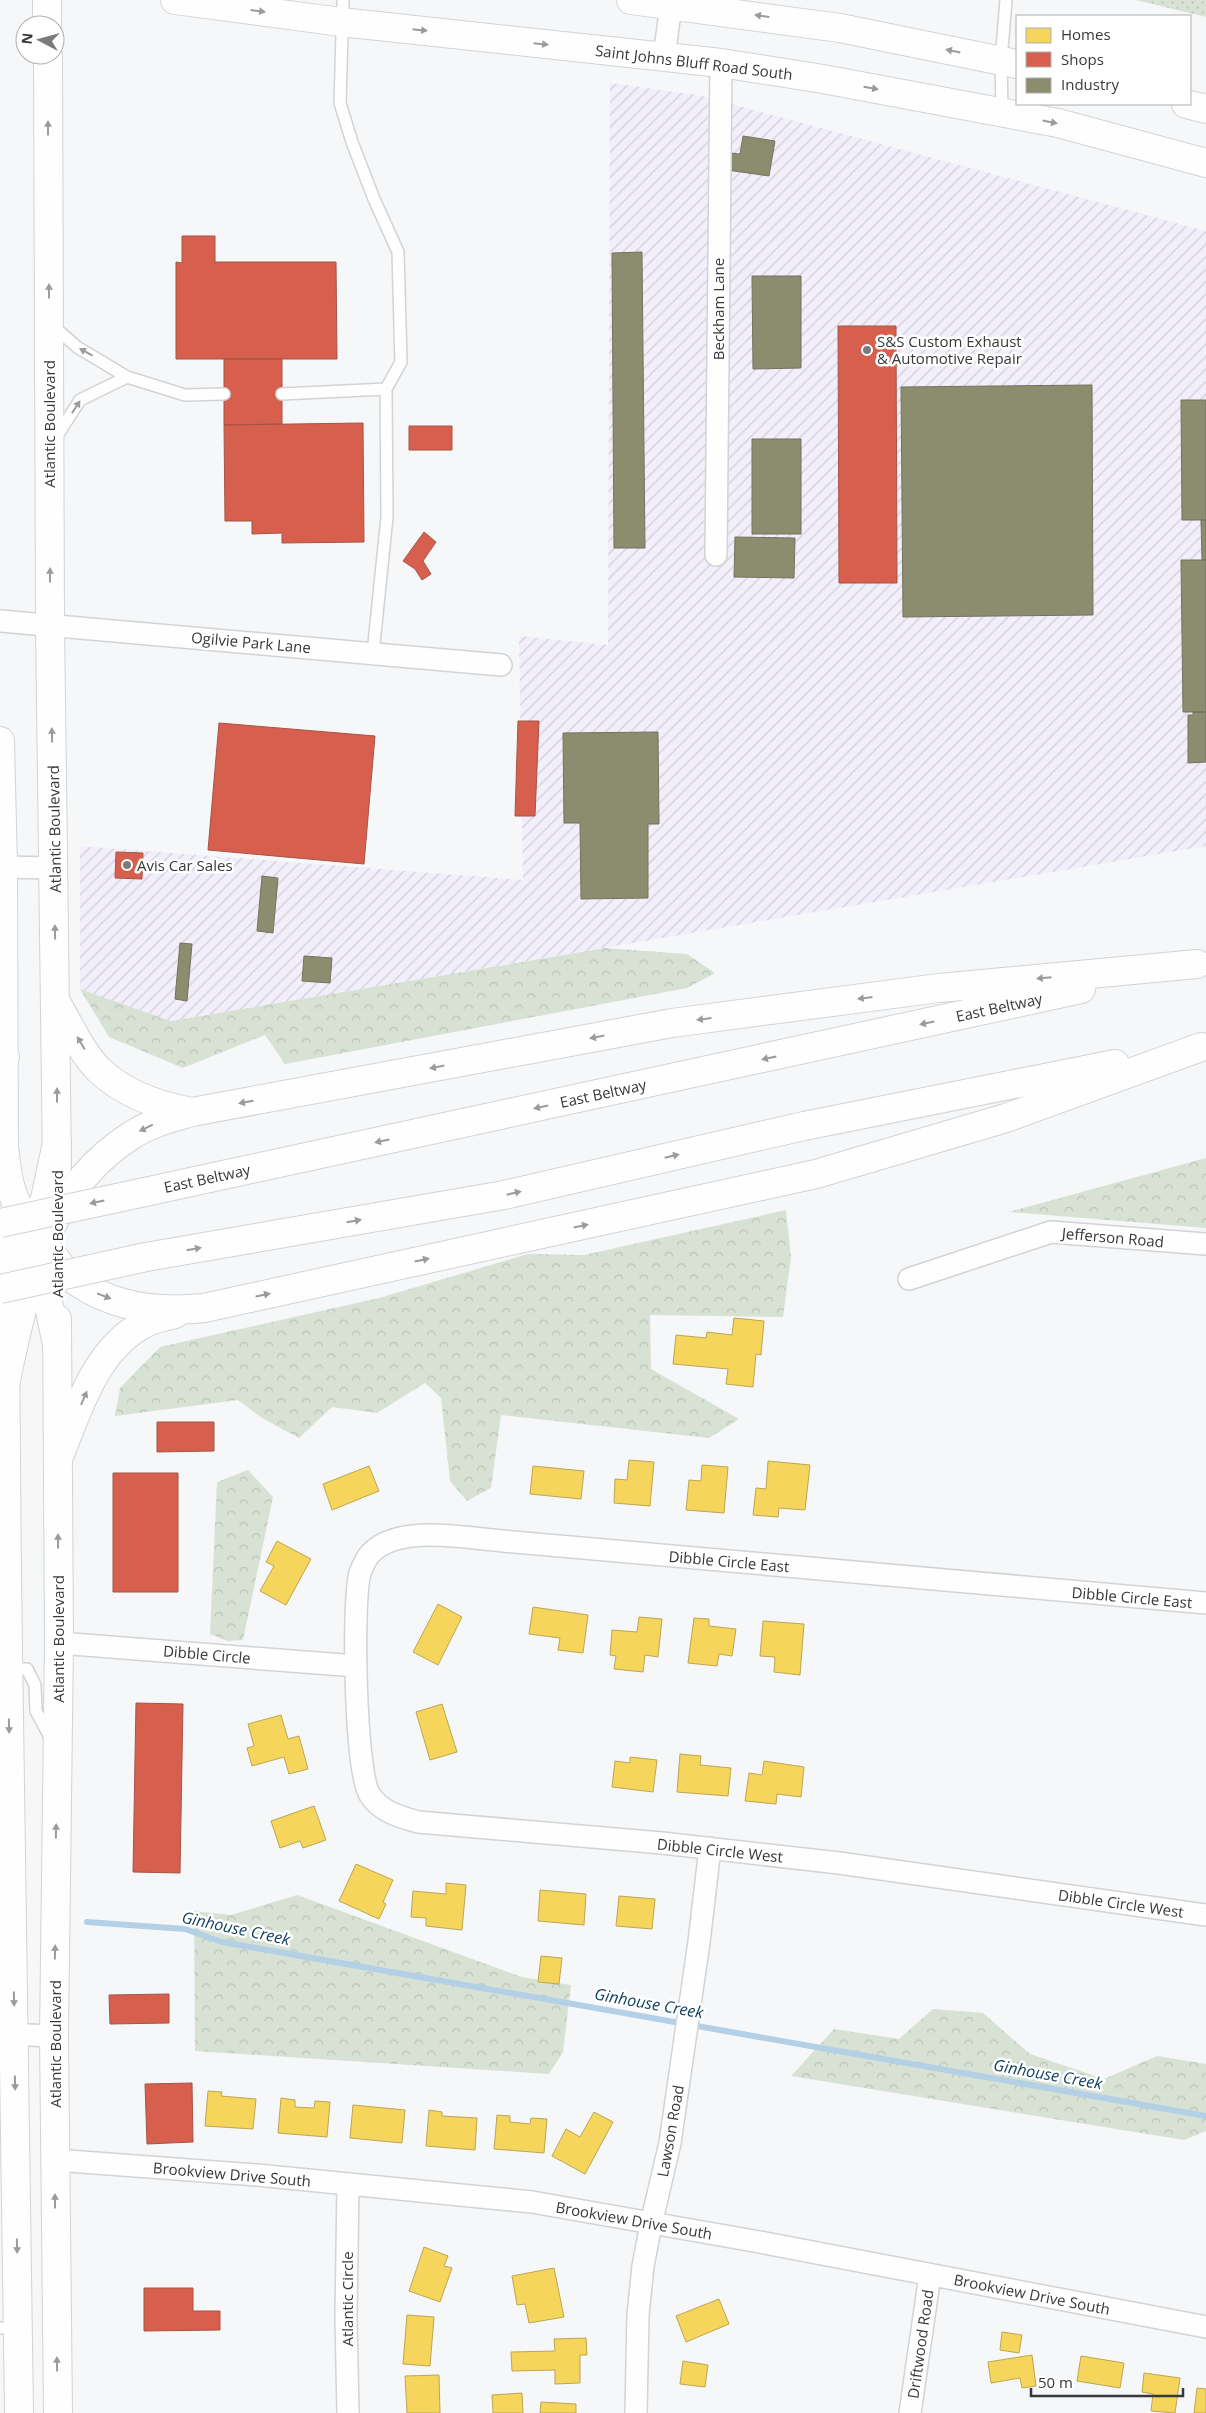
<svg xmlns="http://www.w3.org/2000/svg" width="1206" height="2413" viewBox="0 0 1206 2413" font-family="'Open Sans',sans-serif">
<style>
.industrial{fill:url(#industrial-furrows)}
.grass{fill:url(#grass-dots)}
.forest{fill:url(#forest-crowns)}
.homes{fill:#f6d55c;stroke:#bda652}
.shops{fill:#d6604d;stroke:#a65447}
.industry{fill:#8c8c6e;stroke:#72735e}
.lines{fill:none;stroke-linecap:round;stroke-linejoin:round}
.stream{stroke:#b3d0e6;stroke-width:6}
.service-casing{stroke:#d2d3d4;stroke-width:14}
.minor-casing{stroke:#d2d3d4;stroke-width:24}
.secondary-casing{stroke:#d2d3d4;stroke-width:30}
.trunk-casing{stroke:#d2d3d4;stroke-width:30}
.motorway-casing{stroke:#d2d3d4;stroke-width:30}
.service{stroke:#fefefe;stroke-width:11}
.minor{stroke:#fefefe;stroke-width:21}
.secondary{stroke:#fefefe;stroke-width:28}
.trunk{stroke:#fefefe;stroke-width:28}
.motorway{stroke:#fefefe;stroke-width:28}
.motorway-bridge-casing{stroke:#d2d3d4;stroke-width:30;stroke-linecap:butt}
.motorway-bridge{stroke:#fefefe;stroke-width:28}
.oneway{fill:#9a9b9c}
.poi-dot{fill:#7a7b7d;stroke:#fff;stroke-width:2}
.labels{text-anchor:middle;dominant-baseline:central;stroke-width:5;stroke-linejoin:round;paint-order:stroke}
.street-label{font-size:15px;fill:#37383a;stroke:#fff}
.poi-label{font-size:15px;fill:#37383a;stroke:#fff;text-anchor:start}
.water-label{font-size:16px;font-style:italic;fill:#124261;stroke:#fff}
</style>
<defs>
<pattern id="industrial-furrows" width="10" height="10" patternUnits="userSpaceOnUse" patternTransform="scale(1.25)"><rect width="10" height="10" fill="#f2effb"/><path d="M-1 1l2-2M0 10L10 0M9 11l2-2" fill="none" stroke="#d0ced8"/></pattern>
<pattern id="grass-dots" width="8" height="8" patternUnits="userSpaceOnUse" patternTransform="scale(1.25)"><rect width="8" height="8" fill="#d8e2d4"/><path d="M2 2h.1M6 6h.1" fill="none" stroke="#bac3b7" stroke-width="1.8" stroke-linecap="round"/></pattern>
<pattern id="forest-crowns" width="20" height="18" patternUnits="userSpaceOnUse" patternTransform="scale(1.25)"><rect width="20" height="18" fill="#d8e2d4"/><path d="M2 6a3 3 0 1 1 6 0M12 15a3 3 0 1 1 6 0" fill="none" stroke="#bac3b7"/></pattern>
</defs>
<rect width="100%" height="100%" fill="#f5f7f9"/>
<path class="industrial" d="M610 83 698 95 1206 231V846L171 1021 80 989V846L523 880 519 636 608 645Z"/>
<path class="grass" d="M1136 0H1206V17Z"/>
<path class="forest" d="M605 948 687 954 715 973 687 988 285 1064 265 1035 183 1068 109 1037 80 989 171 1021Z
M1206 1158V1228L1009 1212Z
M786 1210 791 1257 783 1317 650 1315 651 1369 739 1419 709 1438 501 1415 491 1488 467 1501 450 1481 441 1398 425 1383 377 1413 332 1407 299 1438 262 1418 238 1400 115 1416 120 1388 160 1347 379 1298 528 1254 584 1255Z
M248 1470 273 1497 243 1640 228 1641 210 1634 217 1482Z
M297 1895 522 1977 571 1985 563 2052 549 2074 195 2051 194 1911 231 1915Z
M933 2009 983 2013 1030 2054 1104 2079 1157 2056 1206 2064V2131L1184 2140 791 2076 834 2029 899 2039Z"/>
<path class="homes" d="M734 1318 764 1321 761 1355 756 1354 753 1387 726 1384 728 1369 673 1364 676 1335 706 1338 707 1332 732 1335Z
M629 1460 654 1462 650 1506 614 1503 615 1479 627 1480Z
M768 1461 810 1465 805 1510 779 1508 778 1517 753 1515 756 1488 766 1489Z
M702 1465 728 1467 724 1513 686 1510 689 1480 701 1481Z
M369 1466 379 1491 332 1510 323 1484Z
M533 1466 584 1471 581 1499 530 1494Z
M277 1541 311 1559 286 1605 260 1591 274 1566 266 1562Z
M438 1604 462 1617 438 1665 413 1652Z
M533 1607 588 1615 583 1653 558 1650 560 1638 529 1634Z
M639 1617 662 1619 658 1657 645 1655 643 1672 614 1669 616 1656 610 1655 612 1630 637 1632Z
M694 1618 709 1619V1626L736 1629 732 1656 719 1654 717 1666 688 1663Z
M763 1621 804 1624 800 1675 774 1672 775 1657 760 1656Z
M442 1704 457 1752 430 1760 416 1712Z
M281 1715 288 1739 299 1736 308 1769 289 1774 284 1757 252 1766 247 1748 254 1746 248 1724Z
M680 1754 701 1756 700 1765 731 1768 728 1796 677 1792Z
M630 1757 657 1760 653 1792 612 1787 615 1761 630 1763Z
M764 1761 804 1767 801 1797 777 1794 776 1804 745 1801 749 1773 762 1775Z
M314 1806 326 1840 303 1848 300 1841 280 1848 271 1821Z
M356 1864 393 1880 383 1902 386 1904 379 1919 339 1901Z
M446 1883 466 1885 462 1930 426 1926V1918L411 1917 413 1891 446 1894Z
M540 1890 586 1894 584 1925 538 1921Z
M619 1896 655 1899 652 1929 616 1926Z
M541 1956 562 1958 559 1984 538 1982Z
M208 2091 222 2092 221 2096 256 2099 253 2129 205 2126Z
M281 2098 295 2100V2107L314 2108 315 2101 330 2102 327 2137 278 2133Z
M353 2105 405 2110 402 2143 350 2138Z
M429 2110 442 2112V2116L477 2118 475 2150 426 2146Z
M594 2112 613 2122 585 2174 552 2156 566 2129 580 2137Z
M497 2115 510 2116V2122L530 2124 531 2118 547 2119 544 2153 494 2149Z
M424 2247 448 2256 444 2266 452 2268 440 2302 409 2291Z
M554 2268 564 2317 529 2323 525 2304 517 2305 512 2276Z
M719 2299 729 2324 686 2342 676 2316Z
M407 2315 434 2317 430 2366 403 2364Z
M1002 2332 1022 2335 1019 2353 1000 2350Z
M586 2338 587 2355H580V2383L555 2384V2370L512 2371 511 2352 555 2351 554 2339Z
M1032 2355 1036 2386 1022 2388 1020 2378 991 2383 988 2362Z
M1081 2356 1124 2363 1120 2388 1077 2381Z
M683 2361 708 2365 705 2387 680 2384Z
M1144 2373 1180 2378 1175 2413 1151 2411 1153 2394 1142 2392Z
M439 2375 440 2413H407L405 2376Z
M1197 2388 1206 2389V2413H1194Z
M522 2393 523 2413H493L492 2395Z
M541 2402 576 2404V2413H540Z"/>
<path class="shops" d="M182 236H215V262H336L337 359H176V262L182 263Z
M838 326H896L897 583H839Z
M224 359H282V424L224 425Z
M363 423 364 542 282 543V533L252 534V521H225L224 425Z
M409 426H452V450H409Z
M424 532 436 542 423 561 431 574 422 580 415 569 403 561Z
M518 721H539L535 816H515Z
M219 723 375 736 364 864 208 850Z
M116 852 143 853 142 879 115 878Z
M157 1422H214V1451L157 1452Z
M113 1473H178V1592H113Z
M136 1703 183 1704 180 1873 133 1872Z
M169 1994V2023L110 2024 109 1995Z
M192 2083 193 2142 147 2144 145 2084Z
M144 2288H193V2311H220V2330L144 2331Z"/>
<path class="industry" d="M743 136 775 141 769 176 727 170 730 153 740 154Z
M642 252 645 548H614L612 253Z
M752 276H801V368L753 369Z
M1092 385 1093 615 903 617 901 387Z
M1181 400H1206V520H1182Z
M752 439H801V534H752Z
M1201 520H1206V560H1202Z
M735 537 795 538 794 578 734 577Z
M1181 560H1206V712H1183Z
M1193 712H1206V762L1188 763V715H1193Z
M658 732 659 824H648V898L581 899 580 823H564L563 733Z
M262 876 278 878 273 933 257 931Z
M180 943 192 944 187 1001 175 999Z
M304 956 332 958 330 983 302 981Z"/>
<g class="lines">
<path class="stream" d="M87 1922 185 1929 222 1942 1206 2116"/>
<g class="service-casing">
<path id="service" d="M343 0 340 103 352 142 374 199 398 252 401 362 386 389 387 517 373 653
M1002 112 1001 61 1006 0
M51 324 77 347 127 377 185 395 224 394
M282 394 386 389
M55 439 80 400 127 377
M9 1669H27L35 1685 36 1711 51 1739
M0 2328H18"/>
</g>
<g class="minor-casing">
<path id="minor" d="M664 57 671 5
M716 555 721 63
M0 621 501 665
M0 867 55 868
M909 1279 1051 1232 1206 1244
M1206 1603 503 1541C466 1538 399 1524 371 1553 367 1557 362 1568 360 1573 352 1601 355 1774 370 1795 381 1812 400 1817 418 1822L662 1843 839 1863 1206 1915
M59 1643 356 1666
M0 2034 54 2036
M55 2160 257 2175 532 2202 754 2241 1206 2327
M348 2184 346 2318 348 2413
M636 2413 638 2315 643 2266 651 2224 670 2143 699 1942 710 1848
M910 2413 930 2275"/>
</g>
<g class="secondary-casing">
<path id="secondary" d="M175 0 341 22 721 63 823 79 1058 123 1206 163
M631 0 840 28 1017 64
M1186 104 1206 109"/>
</g>
<g class="trunk-casing">
<path id="trunk" d="M47 0V25
M48 55 50 624 57 1166
M0 741 3 867 4 1170
M4 1220 7 1577 19 2413
M57 1319 59 1643 54 2036 58 2413"/>
</g>
<g class="motorway-casing">
<path id="motorway" d="M56 1002C69 1024 81 1052 99 1070 124 1094 159 1106 192 1112
M0 1067 5 1057
M4 1147C6 1162 7 1178 12 1192 20 1216 36 1237 53 1256 58 1261 62 1269 67 1274 106 1307 155 1313 204 1308L816 1174 1006 1118 1201 1047
M145 1192 1081 989
M33 1229 45 1199 57 1143
M0 1236 21 1254 44 1283 57 1344
M146 1257 504 1195 804 1126 1115 1064
M5 1384C26 1289 42 1192 132 1135 150 1123 172 1118 192 1112L672 1023 939 988 1197 964
M58 1459C77 1413 94 1351 142 1325 151 1319 164 1317 175 1314
M0 1479 6 1491"/>
</g>
<use href="#service" class="service"/>
<use href="#minor" class="minor"/>
<use href="#secondary" class="secondary"/>
<use href="#trunk" class="trunk"/>
<use href="#motorway" class="motorway"/>
<g class="motorway-bridge-casing">
<path id="motorway-bridge" d="M0 1223 145 1192
M0 1289 146 1257"/>
</g>
<use href="#motorway-bridge" class="motorway-bridge"/>
</g>
<defs><path id="oneway-solid" d="M-6-.8H1V-3.2L6.5 0L1 3.2V.8H-6Z" transform="scale(1.25)"/></defs>
<g class="oneway">
<use href="#oneway-solid" transform="translate(258 11) rotate(7)"/>
<use href="#oneway-solid" transform="translate(762 16) rotate(-172)"/>
<use href="#oneway-solid" transform="translate(420 30) rotate(6)"/>
<use href="#oneway-solid" transform="translate(541 44) rotate(6)"/>
<use href="#oneway-solid" transform="translate(953 51) rotate(-168)"/>
<use href="#oneway-solid" transform="translate(871 88) rotate(10)"/>
<use href="#oneway-solid" transform="translate(1050 122) rotate(11)"/>
<use href="#oneway-solid" transform="translate(48 128) rotate(-90)"/>
<use href="#oneway-solid" transform="translate(49 291) rotate(-90)"/>
<use href="#oneway-solid" transform="translate(86 352) rotate(-151)"/>
<use href="#oneway-solid" transform="translate(76 407) rotate(-57)"/>
<use href="#oneway-solid" transform="translate(50 575) rotate(-90)"/>
<use href="#oneway-solid" transform="translate(52 735) rotate(-91)"/>
<use href="#oneway-solid" transform="translate(55 932) rotate(-91)"/>
<use href="#oneway-solid" transform="translate(1044 978) rotate(175)"/>
<use href="#oneway-solid" transform="translate(865 998) rotate(173)"/>
<use href="#oneway-solid" transform="translate(704 1019) rotate(173)"/>
<use href="#oneway-solid" transform="translate(927 1023) rotate(168)"/>
<use href="#oneway-solid" transform="translate(597 1037) rotate(169)"/>
<use href="#oneway-solid" transform="translate(81 1043) rotate(-121)"/>
<use href="#oneway-solid" transform="translate(769 1058) rotate(168)"/>
<use href="#oneway-solid" transform="translate(437 1067) rotate(169)"/>
<use href="#oneway-solid" transform="translate(57 1095) rotate(-90)"/>
<use href="#oneway-solid" transform="translate(246 1102) rotate(170)"/>
<use href="#oneway-solid" transform="translate(541 1107) rotate(168)"/>
<use href="#oneway-solid" transform="translate(146 1128) rotate(154)"/>
<use href="#oneway-solid" transform="translate(382 1141) rotate(168)"/>
<use href="#oneway-solid" transform="translate(672 1156) rotate(-13)"/>
<use href="#oneway-solid" transform="translate(514 1193) rotate(-13)"/>
<use href="#oneway-solid" transform="translate(97 1202) rotate(168)"/>
<use href="#oneway-solid" transform="translate(354 1221) rotate(-10)"/>
<use href="#oneway-solid" transform="translate(581 1226) rotate(-12)"/>
<use href="#oneway-solid" transform="translate(194 1249) rotate(-10)"/>
<use href="#oneway-solid" transform="translate(422 1260) rotate(-12)"/>
<use href="#oneway-solid" transform="translate(263 1295) rotate(-12)"/>
<use href="#oneway-solid" transform="translate(104 1296) rotate(21)"/>
<use href="#oneway-solid" transform="translate(84 1398) rotate(-67)"/>
<use href="#oneway-solid" transform="translate(58 1541) rotate(-90)"/>
<use href="#oneway-solid" transform="translate(9 1726) rotate(89)"/>
<use href="#oneway-solid" transform="translate(56 1831) rotate(-89)"/>
<use href="#oneway-solid" transform="translate(55 1952) rotate(-89)"/>
<use href="#oneway-solid" transform="translate(14 1999) rotate(89)"/>
<use href="#oneway-solid" transform="translate(15 2083) rotate(89)"/>
<use href="#oneway-solid" transform="translate(55 2201) rotate(-90)"/>
<use href="#oneway-solid" transform="translate(17 2246) rotate(89)"/>
<use href="#oneway-solid" transform="translate(57 2364) rotate(-91)"/>
</g>
<g class="poi-dot">
<circle cx="867" cy="350" r="5"/>
<circle cx="127" cy="865" r="5"/>
</g>
<g class="labels">
<g class="street-label">
<text transform="translate(694 62) rotate(7)">Saint Johns Bluff Road South</text>
<text transform="translate(718 309) rotate(-90)">Beckham Lane</text>
<text transform="translate(49 424) rotate(-90)">Atlantic Boulevard</text>
<text transform="translate(251 642) rotate(5)">Ogilvie Park Lane</text>
<text transform="translate(54 829) rotate(-91)">Atlantic Boulevard</text>
<text transform="translate(999 1007) rotate(-12)">East Beltway</text>
<text transform="translate(603 1093) rotate(-12)">East Beltway</text>
<text transform="translate(207 1178) rotate(-12)">East Beltway</text>
<text transform="translate(57 1234) rotate(-90)">Atlantic Boulevard</text>
<text transform="translate(1113 1237) rotate(5)">Jefferson Road</text>
<text transform="translate(729 1561) rotate(5)">Dibble Circle East</text>
<text transform="translate(1132 1597) rotate(5)">Dibble Circle East</text>
<text transform="translate(58 1639) rotate(-90)">Atlantic Boulevard</text>
<text transform="translate(207 1654) rotate(5)">Dibble Circle</text>
<text transform="translate(720 1850) rotate(6)">Dibble Circle West</text>
<text transform="translate(1121 1903) rotate(8)">Dibble Circle West</text>
<text transform="translate(55 2044) rotate(-90)">Atlantic Boulevard</text>
<text transform="translate(670 2131) rotate(-80)">Lawson Road</text>
<text transform="translate(232 2174) rotate(5)">Brookview Drive South</text>
<text transform="translate(634 2220) rotate(10)">Brookview Drive South</text>
<text transform="translate(1032 2294) rotate(11)">Brookview Drive South</text>
<text transform="translate(347 2299) rotate(-90)">Atlantic Circle</text>
<text transform="translate(920 2344) rotate(-82)">Driftwood Road</text>
</g>
<g class="poi-label">
<text x="877" y="341">S&amp;S Custom Exhaust<tspan x="877" dy="17">&amp; Automotive Repair</tspan></text>
<text x="137" y="865">Avis Car Sales</text>
</g>
<g class="water-label">
<text transform="translate(236 1928) rotate(12)">Ginhouse Creek</text>
<text transform="translate(649 2003) rotate(10)">Ginhouse Creek</text>
<text transform="translate(1048 2074) rotate(10)">Ginhouse Creek</text>
</g>
</g>
<rect x="1016" y="15" width="175" height="90" fill="#ffffff" stroke="#afafb0"/>
<rect x="1026" y="28" width="25" height="15" fill="#f6d55c" stroke="#afafb0"/>
<text x="1061" y="40" font-size="15" fill="#37383a">Homes</text>
<rect x="1026" y="52" width="25" height="15" fill="#d6604d" stroke="#afafb0"/>
<text x="1061" y="65" font-size="15" fill="#37383a">Shops</text>
<rect x="1026" y="78" width="25" height="15" fill="#8c8c6e" stroke="#afafb0"/>
<text x="1061" y="90" font-size="15" fill="#37383a">Industry</text>
<g transform="translate(40 40) rotate(276)"><circle r="24" fill="#ffffff" stroke="#afafb0"/>
<path d="M0-4L9 19L0 12L-9 19Z" fill="#7a7b7d"/>
<text y="-8" font-size="14" font-weight="bold" text-anchor="middle" fill="#37383a">N</text>
</g>
<path d="M1031 2388v8h152v-8" fill="none" stroke="#37383a" stroke-width="2.5"/>
<text x="1038" y="2388" font-size="15" fill="#37383a" stroke="#ffffff" stroke-width="4" paint-order="stroke">50 m</text>
</svg>
